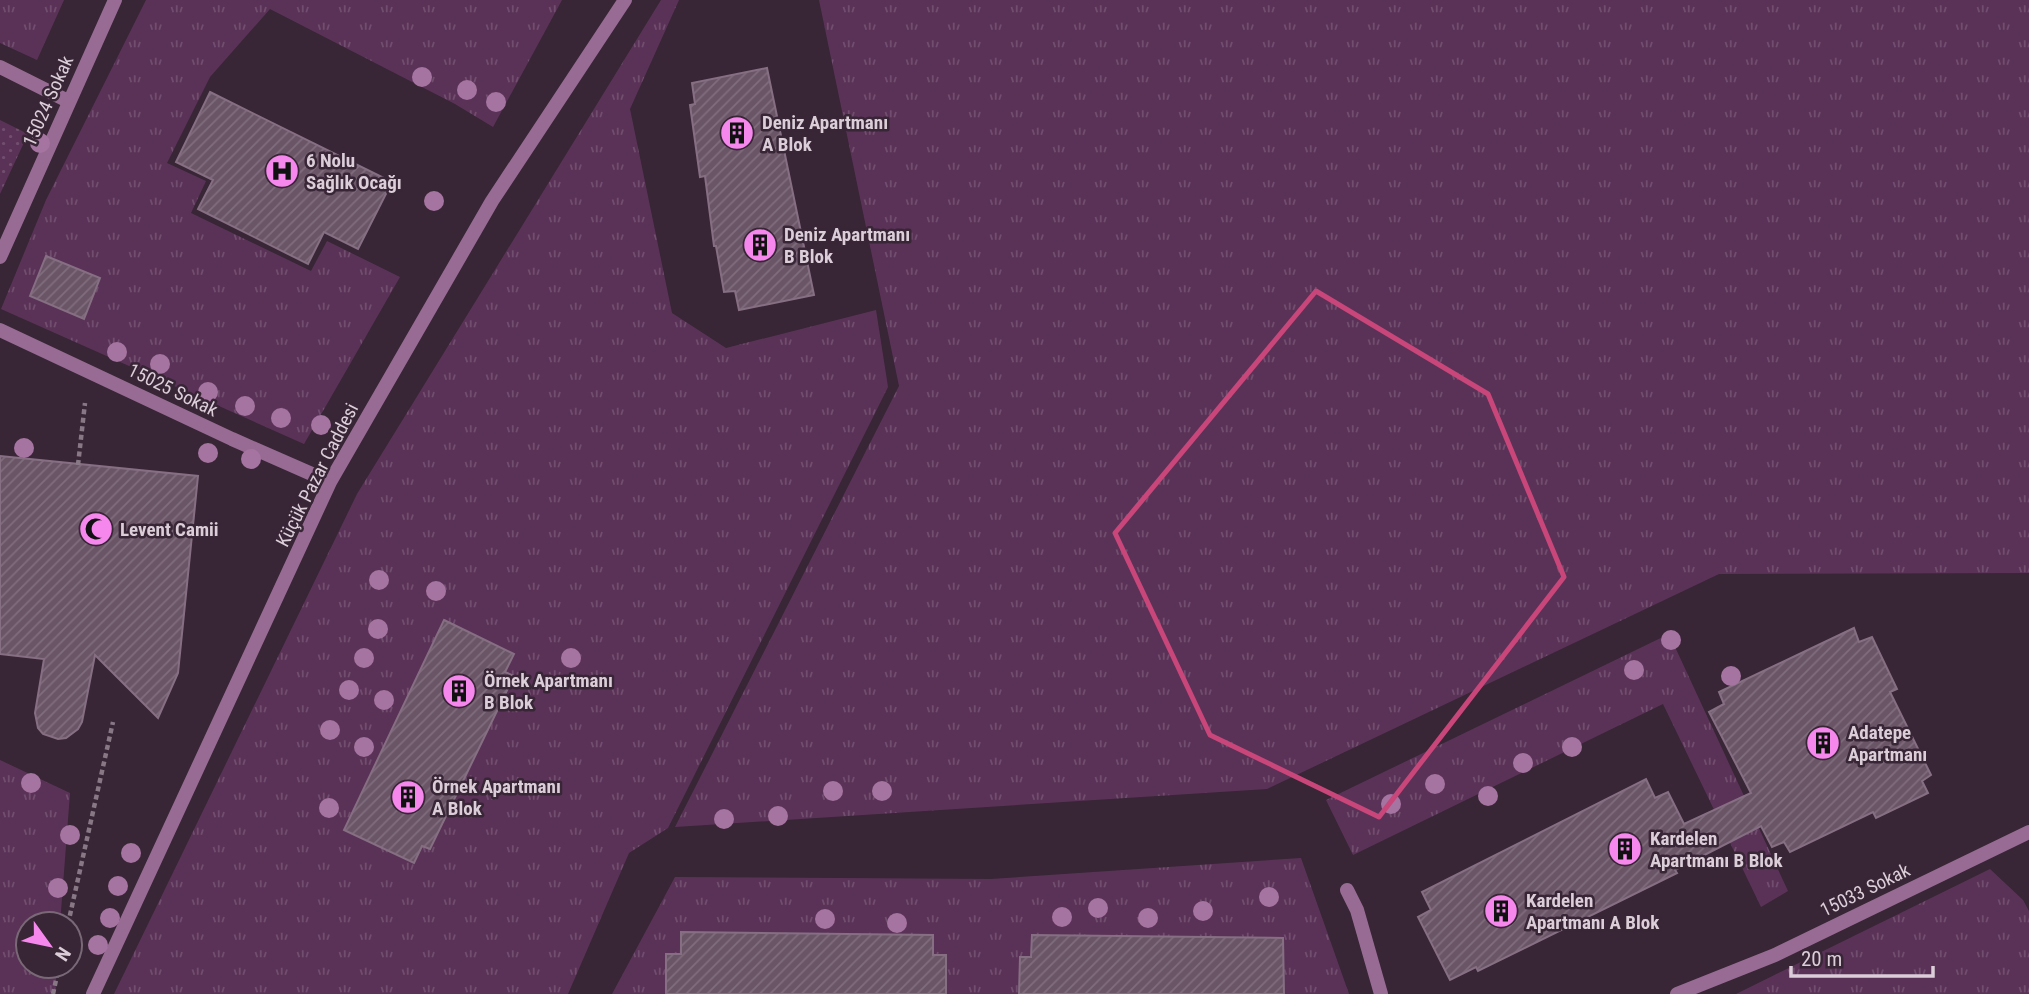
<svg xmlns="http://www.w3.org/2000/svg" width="2029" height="994" viewBox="0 0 2029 994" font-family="'Roboto Condensed',sans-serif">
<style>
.grass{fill:url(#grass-tufts)}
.garden{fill:url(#garden-dots)}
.building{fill:url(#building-hatch);stroke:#866f83;stroke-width:2}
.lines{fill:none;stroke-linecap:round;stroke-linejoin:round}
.path{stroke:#887886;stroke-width:4.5;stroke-dasharray:5 3.5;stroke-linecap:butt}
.lane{stroke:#986b94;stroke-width:14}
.tree{fill:#a574a0}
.marked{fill:none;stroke:#c8467a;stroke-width:5;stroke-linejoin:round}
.labels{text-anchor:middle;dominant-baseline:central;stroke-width:5;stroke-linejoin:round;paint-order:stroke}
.street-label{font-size:19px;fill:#dbced9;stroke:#382536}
.poi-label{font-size:19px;font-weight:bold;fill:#dbced9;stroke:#382536;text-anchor:start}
</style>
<defs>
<pattern id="grass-tufts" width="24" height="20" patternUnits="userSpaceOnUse" patternTransform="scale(1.75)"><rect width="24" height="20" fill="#5a3257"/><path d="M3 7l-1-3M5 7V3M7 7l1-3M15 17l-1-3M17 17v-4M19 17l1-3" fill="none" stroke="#714e6f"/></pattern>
<pattern id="garden-dots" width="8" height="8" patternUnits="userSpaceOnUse" patternTransform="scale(1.75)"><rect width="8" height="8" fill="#5a3257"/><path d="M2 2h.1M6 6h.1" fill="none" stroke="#714e6f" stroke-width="1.8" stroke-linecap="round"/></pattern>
<pattern id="building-hatch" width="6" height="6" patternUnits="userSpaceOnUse" patternTransform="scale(1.75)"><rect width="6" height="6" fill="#6a5567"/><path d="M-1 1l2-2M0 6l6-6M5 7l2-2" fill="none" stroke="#7f6c7c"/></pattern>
</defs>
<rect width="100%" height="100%" fill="#382536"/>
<path class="grass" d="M0 0H64L37 60 0 43Z
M146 0H562L493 127 455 104 270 9 210 77 167 163 206 181 191 213 311 271 327 241 400 277 304 444 1 309 46 200Z
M661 0H679L630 109 672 313 726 348 876 310 888 387 668 828 629 853 568 994H114L357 494Z
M819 0H2029V573L1719 574 1267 789 675 827 899 386Z
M1669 634 1788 891 1761 907 1663 704 1353 855 1326 800Z
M0 760 70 793 60 924H28V966H57L55 994H0Z
M1301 858 1349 994H612L675 877 991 879Z
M1990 869 2023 900 2029 911V994H1736Z"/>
<path class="garden" d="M0 120 28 134 0 194Z"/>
<path class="building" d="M767 68 814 295 739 310 735 291 724 292 716 246H714L705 176 700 177 690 105 695 104 692 83Z
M210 92 392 182 358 249 324 232 308 264 198 209 213 180 176 162Z
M46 256 100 278 84 319 30 296Z
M0 456 198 476 178 673 158 718 95 655 82 722 78 729 66 738 58 739 43 734 38 728 35 713 44 659 0 654Z
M444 620 514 654 505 672 514 676 430 849 422 846 414 863 344 830Z
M1854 628 1859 642 1872 637 1897 689 1890 692 1931 775 1922 781 1928 793 1876 818 1873 812 1790 852 1784 842 1772 847 1761 826 1675 870 1677 873 1478 971 1476 967 1450 980 1418 917 1431 910 1422 892 1646 779 1655 798 1668 792 1684 824 1751 793 1709 712 1724 704 1719 692Z
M681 932 933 935V955H946V994H666V954H681Z
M1032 935 1283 938 1284 994H1019L1020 957H1031Z"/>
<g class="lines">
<path class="path" d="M78 465 85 403
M68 924 113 722
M53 994 59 966"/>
<path class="lane" d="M0 67 68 101
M0 257 115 0
M0 330 232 439 330 482
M1347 890 1357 910 1381 994
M93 994 330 482 492 201 625 0
M1677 994 1775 955 2029 832"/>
</g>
<g class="tree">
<circle cx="422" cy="77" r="10"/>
<circle cx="467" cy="90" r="10"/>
<circle cx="496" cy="102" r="10"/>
<circle cx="40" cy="143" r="10"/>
<circle cx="434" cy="201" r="10"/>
<circle cx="117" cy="352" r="10"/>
<circle cx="160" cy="364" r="10"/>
<circle cx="208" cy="392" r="10"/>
<circle cx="245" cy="406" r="10"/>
<circle cx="281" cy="418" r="10"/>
<circle cx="321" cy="425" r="10"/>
<circle cx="24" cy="448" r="10"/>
<circle cx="208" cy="453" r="10"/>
<circle cx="251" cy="459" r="10"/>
<circle cx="379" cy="580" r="10"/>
<circle cx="436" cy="591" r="10"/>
<circle cx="378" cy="629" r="10"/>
<circle cx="1671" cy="640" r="10"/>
<circle cx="364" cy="658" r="10"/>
<circle cx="571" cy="658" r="10"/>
<circle cx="1634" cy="670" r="10"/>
<circle cx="1731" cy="676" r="10"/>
<circle cx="349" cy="690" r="10"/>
<circle cx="384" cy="700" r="10"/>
<circle cx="330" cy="730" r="10"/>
<circle cx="364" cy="747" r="10"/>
<circle cx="1572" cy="747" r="10"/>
<circle cx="1523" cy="763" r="10"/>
<circle cx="31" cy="783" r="10"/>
<circle cx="1435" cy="784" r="10"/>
<circle cx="833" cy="791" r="10"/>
<circle cx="882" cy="791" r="10"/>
<circle cx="1488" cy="796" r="10"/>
<circle cx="1391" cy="804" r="10"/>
<circle cx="329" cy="808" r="10"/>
<circle cx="778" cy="816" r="10"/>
<circle cx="724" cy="819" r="10"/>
<circle cx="70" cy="835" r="10"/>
<circle cx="131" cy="853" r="10"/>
<circle cx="118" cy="886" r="10"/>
<circle cx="58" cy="888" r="10"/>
<circle cx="1269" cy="897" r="10"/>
<circle cx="1098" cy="908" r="10"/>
<circle cx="1203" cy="911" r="10"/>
<circle cx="1062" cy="917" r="10"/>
<circle cx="110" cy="918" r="10"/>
<circle cx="1148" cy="918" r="10"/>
<circle cx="825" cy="919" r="10"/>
<circle cx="897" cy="923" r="10"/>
<circle cx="98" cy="945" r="10"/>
</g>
<path class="marked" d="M1316 291 1488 394 1564 577 1379 817 1210 735 1115 533Z"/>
<defs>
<g id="building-disc" transform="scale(1.75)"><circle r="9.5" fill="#f688ed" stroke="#382536"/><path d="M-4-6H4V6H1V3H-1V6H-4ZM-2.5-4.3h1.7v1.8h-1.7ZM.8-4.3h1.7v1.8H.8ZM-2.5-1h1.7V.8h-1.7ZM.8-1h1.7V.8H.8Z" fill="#111"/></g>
<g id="hospital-disc" transform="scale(1.75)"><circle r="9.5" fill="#f688ed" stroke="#382536"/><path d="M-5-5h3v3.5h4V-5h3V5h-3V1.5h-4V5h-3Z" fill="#111"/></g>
<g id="mosque-disc" transform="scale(1.75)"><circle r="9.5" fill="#f688ed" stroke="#382536"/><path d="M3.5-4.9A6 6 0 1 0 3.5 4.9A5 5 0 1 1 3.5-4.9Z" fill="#111"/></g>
</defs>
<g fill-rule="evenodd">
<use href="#building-disc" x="737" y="133"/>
<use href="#hospital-disc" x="282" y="171"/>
<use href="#building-disc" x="760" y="245"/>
<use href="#mosque-disc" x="96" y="529"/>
<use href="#building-disc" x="459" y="691"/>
<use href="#building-disc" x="1823" y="743"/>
<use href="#building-disc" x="408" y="797"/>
<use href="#building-disc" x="1625" y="849"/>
<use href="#building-disc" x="1501" y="911"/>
</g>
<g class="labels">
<g class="street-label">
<text transform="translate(48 101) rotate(-66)">15024 Sokak</text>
<text transform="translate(173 390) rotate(26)">15025 Sokak</text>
<text transform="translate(317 475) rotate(-63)">Küçük Pazar Caddesi</text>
<text transform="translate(1865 890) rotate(-26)">15033 Sokak</text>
</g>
<g class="poi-label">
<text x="762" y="122">Deniz Apartmanı<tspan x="762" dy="22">A Blok</tspan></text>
<text x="306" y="160">6 Nolu<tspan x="306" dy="22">Sağlık Ocağı</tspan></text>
<text x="784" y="234">Deniz Apartmanı<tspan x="784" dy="22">B Blok</tspan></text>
<text x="120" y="529">Levent Camii</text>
<text x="484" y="680">Örnek Apartmanı<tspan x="484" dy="22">B Blok</tspan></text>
<text x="1848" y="732">Adatepe<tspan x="1848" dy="22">Apartmanı</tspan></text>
<text x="432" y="786">Örnek Apartmanı<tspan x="432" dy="22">A Blok</tspan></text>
<text x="1650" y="838">Kardelen<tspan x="1650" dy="22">Apartmanı B Blok</tspan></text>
<text x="1526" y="900">Kardelen<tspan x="1526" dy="22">Apartmanı A Blok</tspan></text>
</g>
</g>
<g transform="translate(49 945) rotate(123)"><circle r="33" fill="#382536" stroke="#796977" stroke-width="2"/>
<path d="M0-5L12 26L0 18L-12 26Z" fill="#f688ed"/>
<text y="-10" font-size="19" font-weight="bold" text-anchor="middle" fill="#dbced9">N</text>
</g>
<path d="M1791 966v10h142v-10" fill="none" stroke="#dbced9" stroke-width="3.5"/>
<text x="1801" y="966" font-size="21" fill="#dbced9" stroke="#382536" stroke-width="5" paint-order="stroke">20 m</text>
</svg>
